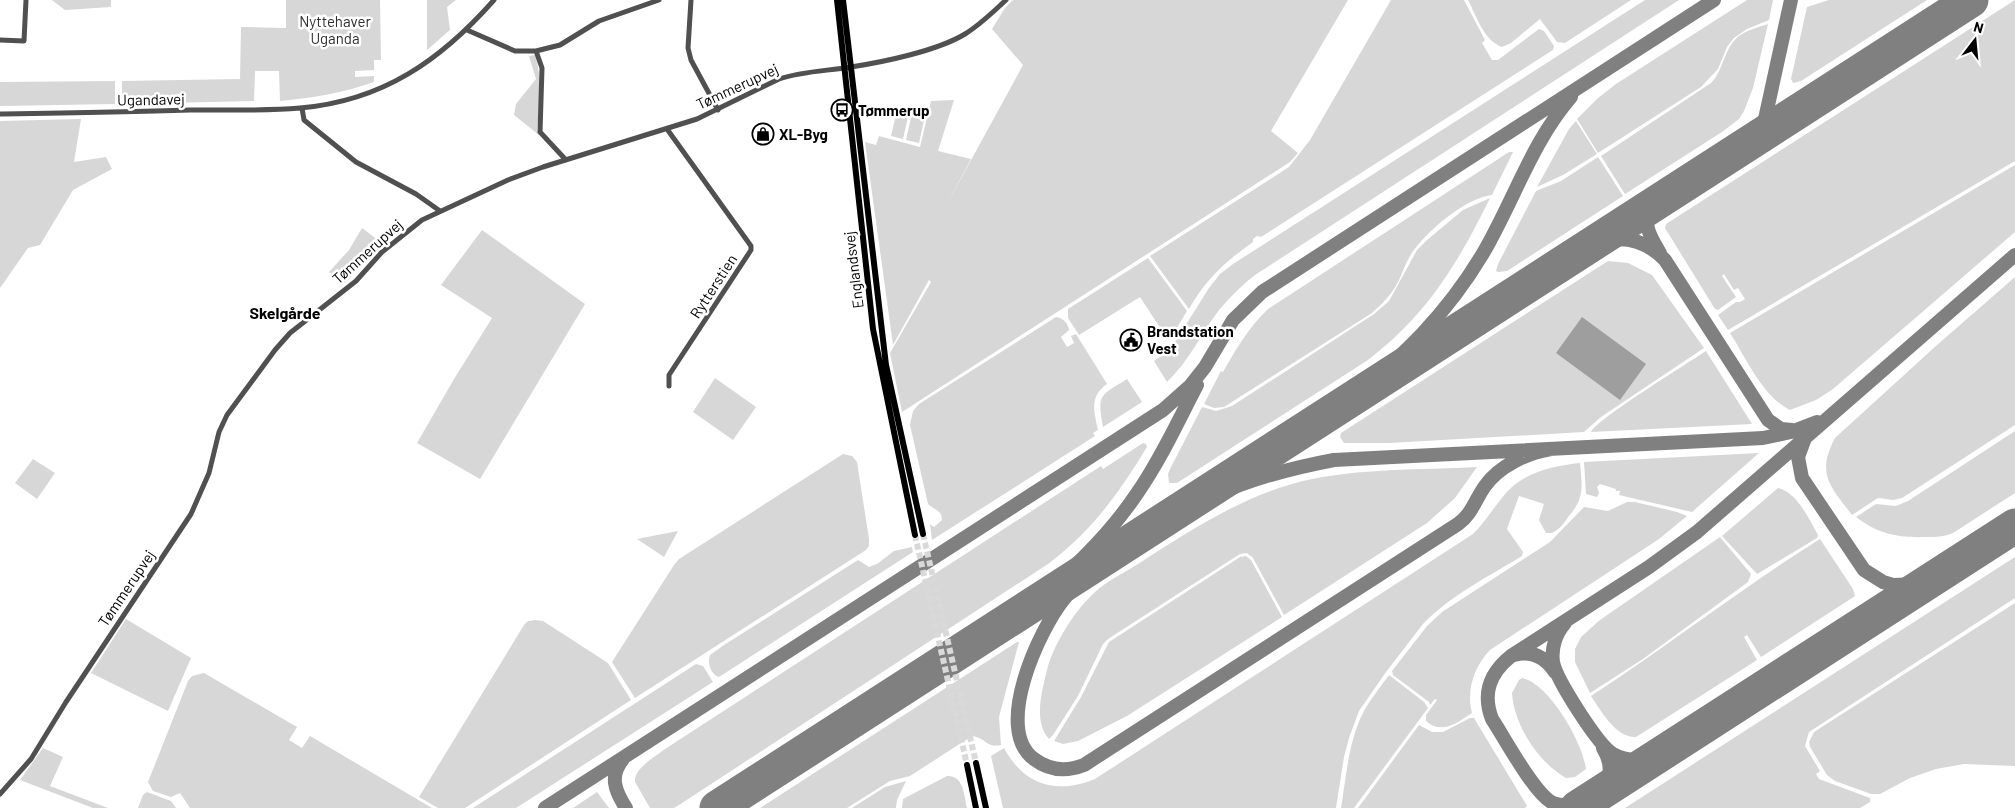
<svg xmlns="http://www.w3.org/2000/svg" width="2015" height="808" viewBox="0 0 2015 808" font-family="Barlow,sans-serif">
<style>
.green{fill:#d7d7d7}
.water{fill:#9e9e9e}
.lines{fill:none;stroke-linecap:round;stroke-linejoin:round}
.taxiway{stroke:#808080;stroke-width:14}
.runway{stroke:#808080;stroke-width:35}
.major-tunnel{stroke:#d9d9d9;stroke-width:6;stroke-dasharray:6 3;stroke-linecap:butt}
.minor{stroke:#505050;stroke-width:5}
.major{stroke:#000;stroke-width:6}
.labels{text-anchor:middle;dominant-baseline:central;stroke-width:5;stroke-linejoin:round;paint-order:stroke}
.park-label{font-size:15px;fill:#2e2e2e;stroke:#fff}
.street-label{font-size:15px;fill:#000;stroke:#fff}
.poi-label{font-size:15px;font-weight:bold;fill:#000;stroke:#fff;text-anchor:start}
.neighbourhood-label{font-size:16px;font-weight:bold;fill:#000;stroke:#fff}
</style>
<rect width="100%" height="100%" fill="#fff"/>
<path class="green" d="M52 0H111V7L65 10Z
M286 0H380L381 60H374V70L355 71V77L374 76V82C343 93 313 98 280 101L279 71H255L254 101 122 104V81L240 79 241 27 286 28Z
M427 0H456L447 7 450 30 427 50Z
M1013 0H1348L1271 131 1298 153 1290 162 902 412 890 353 931 282 929 280 893 345 865 142 876 145 879 136 920 147 931 101 954 100 938 151 971 159 947 204 1023 65 992 29 1005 8Z
M1391 0H1464L1485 40 1482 43 1492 60H1498L1539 29 1544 31 1554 46 1553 50 1261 237 1257 236 1253 239V242C1226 261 1205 280 1189 309L1150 256 1289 167 1310 140Z
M1468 0H1631L1565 43 1557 42 1540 19 1511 43 1502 47C1484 41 1476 15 1468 0Z
M1645 0H1679L1255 275C1242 285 1230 297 1219 310 1201 334 1189 361 1167 382L1154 361 1170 350 1209 288 1220 274 1233 264Z
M1747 0H1773L1769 20 1747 29 1734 38 1727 47 1718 69 1701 87 1598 153 1577 119 1598 98 1616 84Z
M1829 0H1927L1801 81 1793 83 1791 79 1807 7Z
M2015 0V161L1728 330 1718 315 1736 302H1740L1745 299 1738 288 1734 290 1724 274 1722 276 1736 297 1718 310 1715 309 1665 228 1666 224Z
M1768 24 1753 88 1744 111 1739 119 1722 132 1625 194 1601 156 1711 83C1724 70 1724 47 1739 36 1747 30 1759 27 1768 24Z
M535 55C543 80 539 105 537 130L539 135 514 115 516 104 536 79 529 56Z
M115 81V104L0 106V82Z
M897 110 909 113 903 139 891 136Z
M912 113 925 116 919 143 906 140Z
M81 119 74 162 106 157 112 169 73 190 40 245 28 248 0 288V121Z
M1576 121 1597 154 1563 175 1537 187 1569 129Z
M1509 152H1513L1492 195C1465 198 1424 233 1410 256 1405 264 1402 275 1397 284 1391 295 1382 304 1372 313L1224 407 1214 408 1204 404 1221 371 1223 372C1236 349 1249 327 1268 309Z
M1598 157 1623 196 1507 271 1498 272 1496 271 1498 264 1536 191 1561 181Z
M2015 165V232L1833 389 1816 400 1790 410C1763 397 1746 358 1730 333Z
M1490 198C1458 263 1427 315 1368 360L1177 483H1169L1168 474 1170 469 1202 407 1216 411 1232 406 1374 314 1389 301 1417 250 1427 240 1463 210Z
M362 228 383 244 345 283 329 272 349 250Z
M482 230 585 304 480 479 417 443 454 379 492 318 441 285Z
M1148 258 1187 311 1171 338 1168 340 1140 297 1079 335 1068 318V309Z
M1608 261 1628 263 1652 275 1704 348 1601 417 1584 432 1389 443H1344L1340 437 1341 433Z
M2015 277V425L1902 498 1893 500 1878 498 1852 515C1830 486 1816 474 1835 438L1937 345Z
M1056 317C1063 318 1068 323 1069 330L1061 337 1067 347 1074 343 1071 336 1076 334 1107 384C1089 396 1094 412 1098 430L1093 433 1095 436 932 540 930 524 934 527 942 520C942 510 934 510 928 504L910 425 913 411 919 404Z
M1706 351 1752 424 1591 432C1597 419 1688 363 1706 351Z
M715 378 756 407 733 440 693 412Z
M1127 379 1142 402 1103 427C1097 394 1100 396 1127 379Z
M2015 431V493L1953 533C1944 537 1936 537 1926 537 1898 538 1878 534 1856 517L1876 504 1896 506 1908 501Z
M1143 443 1146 444 1147 447C1119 493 1092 531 1048 564L679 805 674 808H650L635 782C633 769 655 757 665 749L1101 466 1103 469Z
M1759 453 1692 512 1619 495 1620 491H1616V489L1600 484 1597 487 1599 493 1597 497 1586 494 1584 462Z
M843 454 852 456 857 462 869 539V546L866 550 635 698 612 662 674 565 679 559Z
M33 459 55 473 37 499 15 483Z
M1580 463C1582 487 1585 497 1569 516 1564 523 1560 529 1552 533H1546L1539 520 1544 504 1519 496 1507 529 1523 552 1522 556C1488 577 1451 595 1423 624L1386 672 1359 711 1349 738 1344 757 1336 808H1003L991 756 1004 748C1024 785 1056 795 1095 779L1473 534C1485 522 1494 507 1505 494 1524 472 1553 466 1580 463Z
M1477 467 1455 498 1427 523 1284 615 1253 558 1247 553 1240 554 1108 639 1103 644 1078 696 1053 735 1049 739C1033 721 1042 691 1047 670 1053 645 1075 610 1094 593 1106 581 1124 573 1138 564 1191 530 1242 496 1303 481 1359 468 1420 470 1477 467Z
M1778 488C1797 492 1809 519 1818 535L1817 538 1757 574 1722 536Z
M1627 502H1635L1677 512 1687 516 1659 539 1490 650C1474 667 1466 690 1472 713 1457 723 1442 735 1426 721V715L1437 700 1435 699 1430 705 1429 702 1393 675 1392 671 1427 626 1442 612 1550 542 1584 507 1608 511Z
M678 531 664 557 637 539Z
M1720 537 1751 574 1748 582 1643 659 1590 693 1575 662V649L1581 637 1600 620Z
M1820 539 1853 589 1855 596 1761 657 1747 635 1744 637 1757 660 1636 737C1616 738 1601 711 1591 696 1669 645 1742 588 1820 539Z
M912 547 913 552 719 677C711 674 707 664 710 655L724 645 858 560 869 567 877 564 894 551Z
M1246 556 1251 560 1282 617 1127 716 1078 741 1063 744 1054 741 1081 697 1109 642 1240 557Z
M2015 557V598L1809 732 1805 746 1820 771 1816 774 1819 779 1870 798V802L1860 808H1625Z
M2015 603V766L1964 764 1936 769 1910 778 1880 794H1871L1835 781 1827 775 1810 747 1809 742 1814 732Z
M126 619 191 658 168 711 91 673Z
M535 620 543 621 608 663 631 700 465 808H438L419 797 524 625 528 621Z
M1017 642H1019L999 717 1001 745C985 748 987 738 972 736L910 776 890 781 847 808H760Z
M696 664 703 666 713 682 516 808H473Z
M204 673 297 727 289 740 302 748 310 736 432 808H190L180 793 171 797 153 791 148 782 188 681 192 676Z
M1389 675 1424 702 1428 708 1354 808H1341C1346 778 1348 746 1361 717 1368 702 1379 689 1389 675Z
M1522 678C1549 683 1583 743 1586 769L1575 777 1566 778C1538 762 1514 725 1512 693L1519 680Z
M1470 718H1474L1527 806 1525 808H1358L1419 725 1432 732H1443Z
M43 748 63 757 50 786 108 808H93L20 780Z
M947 776C964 775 964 796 967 808H902L903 799Z
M906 781 897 800 896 808H852L885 787Z
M147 792 171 801 176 808H138L143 795Z
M597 792 609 808H573Z"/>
<path class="water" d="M1582 317 1646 364 1620 400 1556 353Z"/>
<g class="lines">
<path class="taxiway" d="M1749 143 1758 132 1765 119 1791 0
M1654 204C1640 222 1650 236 1660 253
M1591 245C1619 234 1644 238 1665 260L1768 420 1781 429 1792 430
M1352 398C1405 354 1446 315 1482 255 1513 203 1531 143 1571 97
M1805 438 1798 457 1802 478 1864 570 1883 582 1893 585 1918 584 1934 578
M1156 525C1217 490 1265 473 1334 460L1763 438 1791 432 1817 422
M1114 552C1096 566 1078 581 1064 599 1039 630 993 729 1034 759 1050 771 1066 772 1084 765L1458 524C1472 514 1475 500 1485 486 1499 466 1527 453 1551 449
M1020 612C1065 577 1106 540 1138 492 1161 459 1178 421 1197 385
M1565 623C1556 633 1551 648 1553 662 1556 679 1598 745 1613 754 1627 762 1642 761 1657 756
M1514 655C1532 650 1545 657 1555 672
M623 759C609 776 615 791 626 808
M1597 795C1611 781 1614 766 1603 748
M1587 801C1576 805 1564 807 1553 803 1535 795 1504 737 1492 719 1482 693 1490 673 1511 656L1649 567 1697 532 2015 255
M545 808 1163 410 1190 386 1205 367 1233 320 1262 292 1714 0"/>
<path class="runway" d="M717 808 1971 0
M1577 808 2015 526"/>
<path class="major-tunnel" d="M923 534 976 763
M915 535 967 765"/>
<path class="minor" d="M691 0 688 48 691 60 718 110
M467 30 515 51H536L560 45 599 21 659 0
M0 40 24 41 26 0
M536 51 542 68 540 132 566 160
M302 108 304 120 356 162 416 194 440 211
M0 114C63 113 127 112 190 110 227 110 264 111 300 108 383 101 441 60 494 0
M667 129 751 246V250L669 375V386
M0 794 31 759 66 702 191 514 209 473 219 432 227 415 275 350 290 333 356 281 382 252 422 220 508 180 543 167 697 119 779 79C803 71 827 71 851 67 883 62 937 51 965 34 980 25 993 12 1006 0"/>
<path class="major" d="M837 0 873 329 915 535
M843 0 886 365 923 534
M976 763 986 808
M967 765 976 808"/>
</g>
<defs>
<g id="bus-ring" transform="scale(1.125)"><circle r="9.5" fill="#fff" stroke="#000" stroke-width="1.5"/><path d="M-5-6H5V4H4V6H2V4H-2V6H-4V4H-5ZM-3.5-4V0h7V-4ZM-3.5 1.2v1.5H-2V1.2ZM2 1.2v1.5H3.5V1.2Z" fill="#000"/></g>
<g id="shop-ring" transform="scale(1.125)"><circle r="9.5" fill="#fff" stroke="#000" stroke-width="1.5"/><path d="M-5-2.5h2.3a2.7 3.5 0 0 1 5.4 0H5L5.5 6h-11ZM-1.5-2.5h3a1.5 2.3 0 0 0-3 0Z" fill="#000"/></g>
<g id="civic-ring" transform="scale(1.125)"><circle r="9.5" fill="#fff" stroke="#000" stroke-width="1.5"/><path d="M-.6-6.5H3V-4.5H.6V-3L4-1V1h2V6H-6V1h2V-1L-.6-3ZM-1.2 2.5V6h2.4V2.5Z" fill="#000"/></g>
</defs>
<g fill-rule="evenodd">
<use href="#bus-ring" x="842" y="110"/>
<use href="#shop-ring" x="763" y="134"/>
<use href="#civic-ring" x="1131" y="340"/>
</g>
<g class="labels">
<g class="park-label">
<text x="335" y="21">Nyttehaver<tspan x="335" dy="17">Uganda</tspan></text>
</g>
<g class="street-label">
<text transform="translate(737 86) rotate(-25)">Tømmerupvej</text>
<text transform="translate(151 99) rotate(-1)">Ugandavej</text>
<text transform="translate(367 251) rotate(-42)">Tømmerupvej</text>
<text transform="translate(853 270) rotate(-97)">Englandsvej</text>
<text transform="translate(713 286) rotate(-57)">Rytterstien</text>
<text transform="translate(126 588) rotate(-56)">Tømmerupvej</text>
</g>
<g class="poi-label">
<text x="858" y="110">Tømmerup</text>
<text x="779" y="134">XL-Byg</text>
<text x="1147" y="331">Brandstation<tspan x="1147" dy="17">Vest</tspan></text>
</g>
<g class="neighbourhood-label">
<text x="285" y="312">Skelgårde</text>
</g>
</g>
<g transform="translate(1975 40) rotate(16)" stroke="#ffffff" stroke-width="4" paint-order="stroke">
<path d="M0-4L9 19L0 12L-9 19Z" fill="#000000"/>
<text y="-8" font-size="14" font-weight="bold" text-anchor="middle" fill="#000000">N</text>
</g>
</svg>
